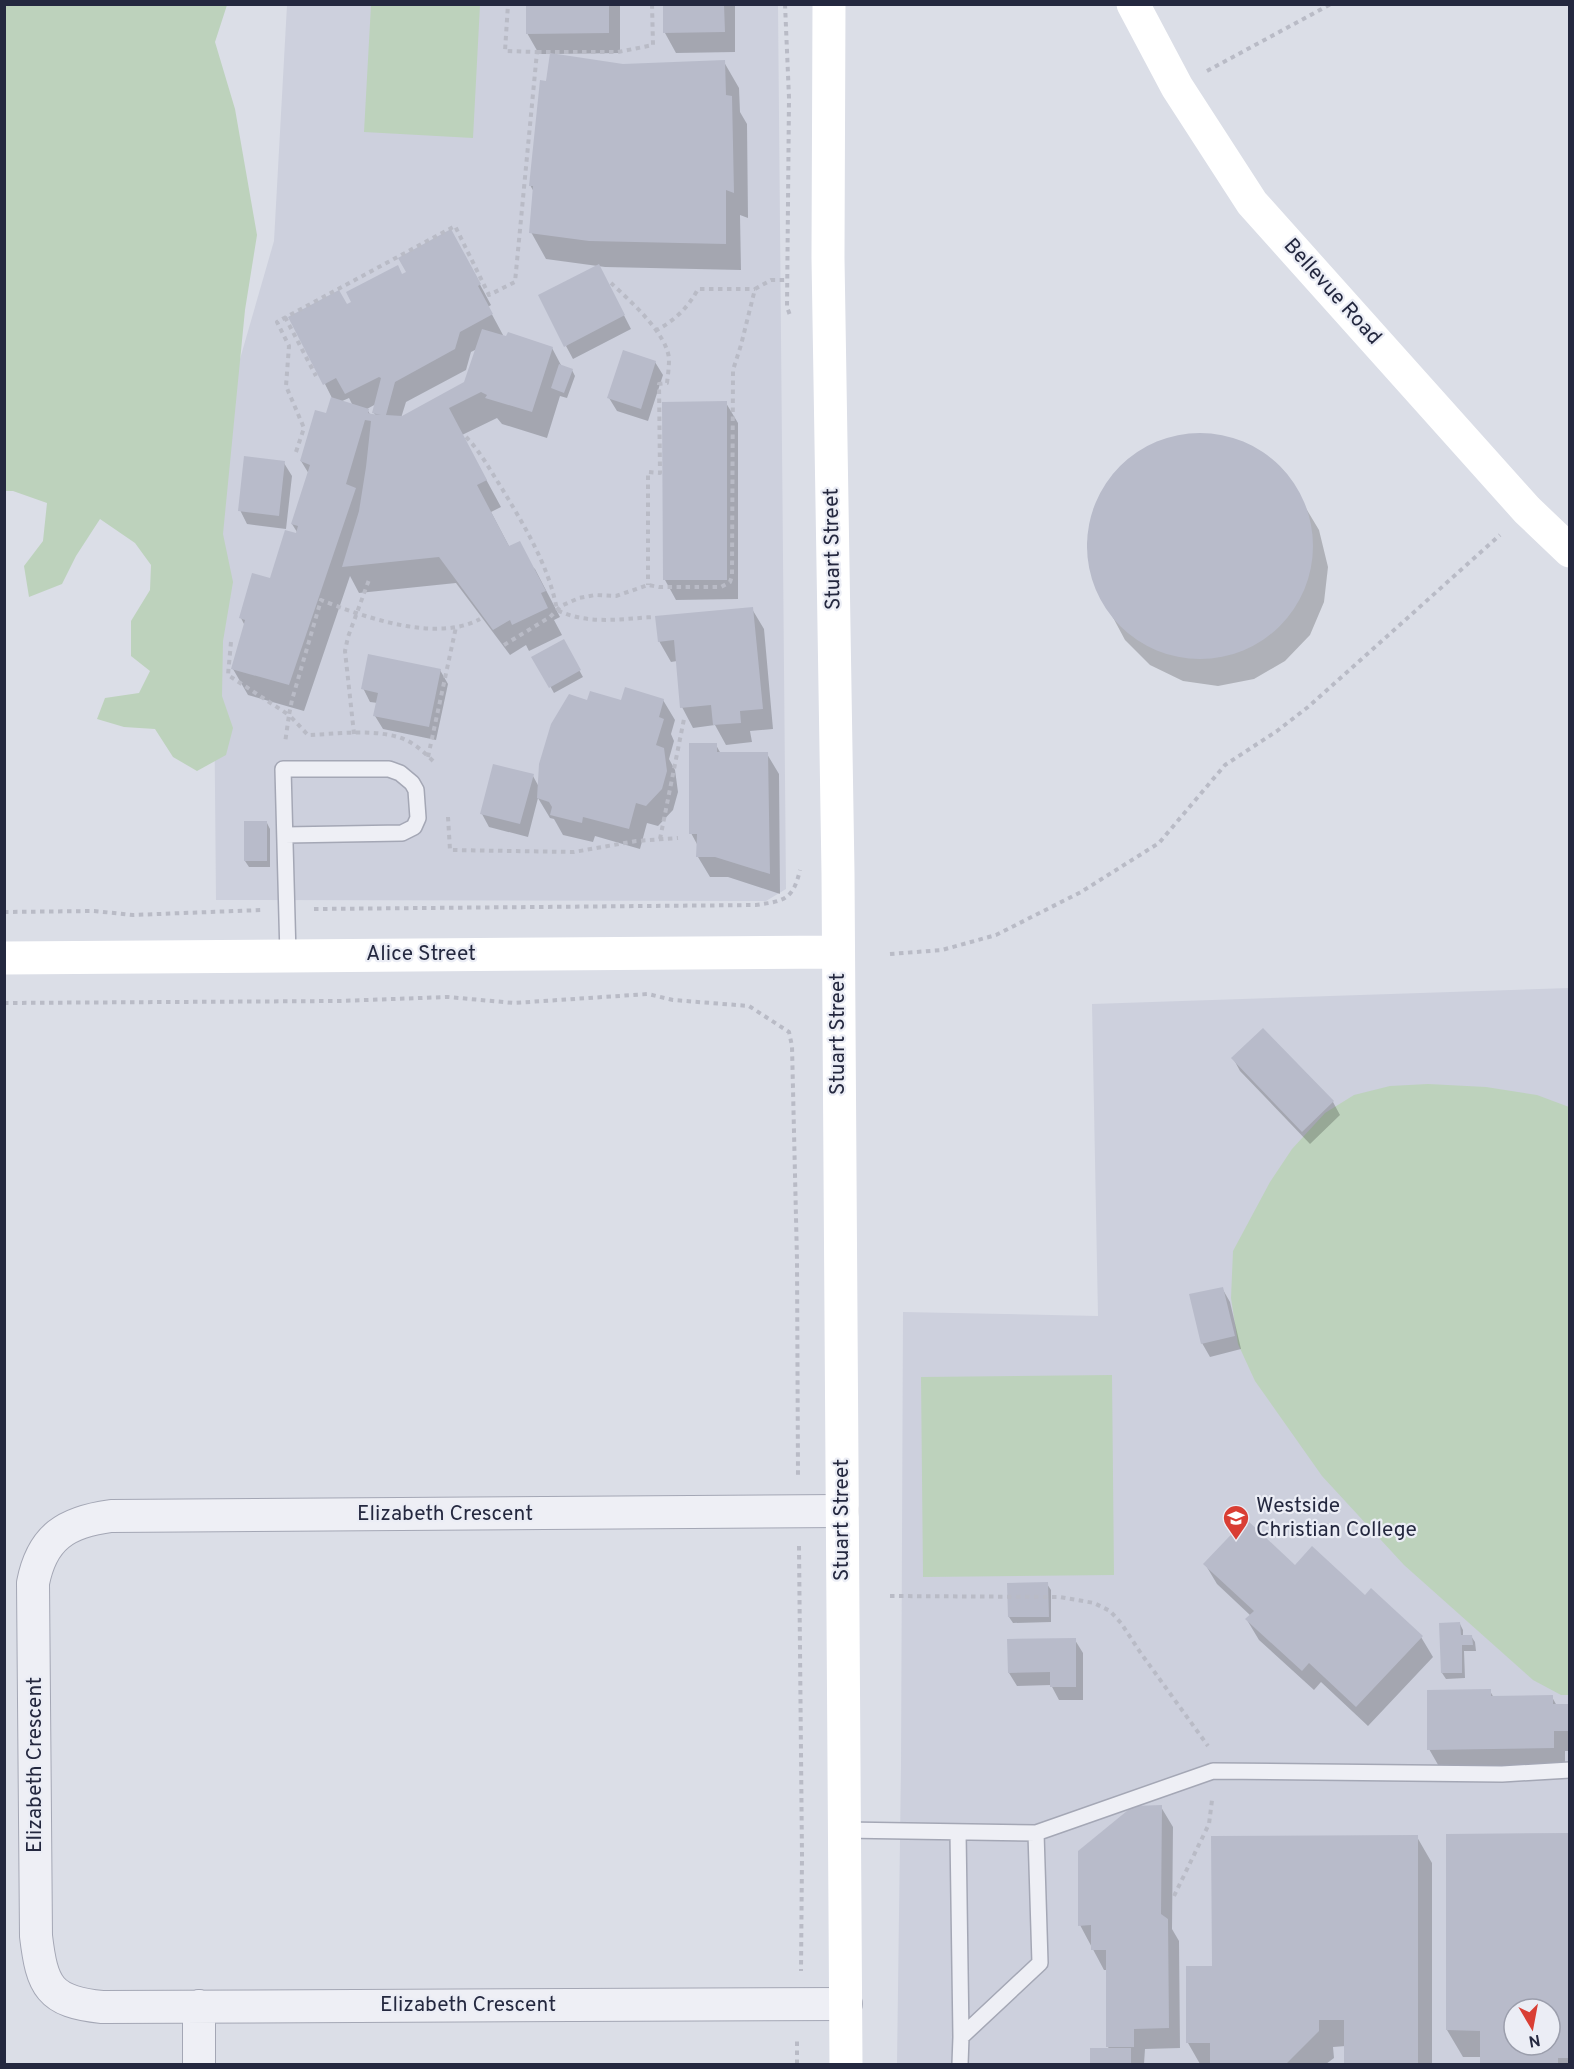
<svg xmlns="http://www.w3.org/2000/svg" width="1574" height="2069" viewBox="0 0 1574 2069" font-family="Overpass,sans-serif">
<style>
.built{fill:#cdd0dd;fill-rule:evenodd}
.green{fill:#bdd2bc}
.shadow{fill:#0003;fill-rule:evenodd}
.building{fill:#b8bbca;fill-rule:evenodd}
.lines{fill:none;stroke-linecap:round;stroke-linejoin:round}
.lane-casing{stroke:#a4a7b5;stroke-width:18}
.street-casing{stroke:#a4a7b5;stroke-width:34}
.path{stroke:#b9bbc6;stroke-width:4;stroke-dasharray:4.5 4.5;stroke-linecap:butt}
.lane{stroke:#eeeff5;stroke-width:15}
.street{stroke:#eeeff5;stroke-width:32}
.secondary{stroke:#fff;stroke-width:33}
.labels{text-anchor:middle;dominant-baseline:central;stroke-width:4.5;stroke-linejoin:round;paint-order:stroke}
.street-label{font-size:21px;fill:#24283f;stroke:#ebedf5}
.poi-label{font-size:21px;fill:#24283f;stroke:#ebedf5;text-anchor:start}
</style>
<rect width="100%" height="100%" fill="#dbdee7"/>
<path class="built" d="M287 5H778L786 889 766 901 216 900 212 456 274 241Z
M1569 988V2064H897L901 1766 903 1312 1098 1316 1092 1004ZM1514 2009H1550V2045H1514Z"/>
<path class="green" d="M5 4 227 5 215 42 235 109 257 235 245 310 223 534 233 582 223 641 222 696 233 728 226 755 197 771 173 757 155 729 124 727 97 719 105 698 139 693 150 671 131 656V621L150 590 151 565 135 543 100 519 76 556 62 584 29 597 24 566 43 541 47 503 13 491H5Z
M371 5H480L473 138 364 132Z
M1428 1084 1486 1087 1537 1095 1569 1107V1695H1561L1533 1680 1404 1565 1322 1476 1255 1381 1238 1344 1231 1298 1233 1251 1270 1182 1292 1149 1325 1113 1354 1095 1390 1086Z
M1112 1375 1114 1575 923 1577 921 1377Z"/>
<path class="shadow" d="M527 4H620V53L554 54V55L623 66 724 62 739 88 740 112 747 124 748 218 740 215 741 270 605 267 546 259 531 232 534 192 530 185 551 54H539L527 33Z
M664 4H735V52L676 53 665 33Z
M462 251 491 305 488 307 503 335 501 336 552 348 562 367 572 370 575 376 567 398 560 396 547 438 502 424 497 418 462 435 501 507 491 512 510 548 535 569 560 617 554 620 562 635 529 651 526 645 510 655 456 583 359 593 350 576 304 711 248 695 233 669 245 626 241 618 271 580 297 535V532L292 524 309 474 301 461 327 415 332 398 325 384 347 306 402 276ZM477 349 466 383 401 418 406 402 466 370 471 352ZM349 398 353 406 340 402ZM376 404 374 413 376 416H371L367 409Z
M606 280 631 329 573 359 566 346Z
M655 362 663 375 648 421 617 411 609 398Z
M726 403 738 423V599L676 600 665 580Z
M1216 435 1252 447 1283 470 1319 530 1328 567 1324 602 1310 635 1285 661 1254 679 1218 686 1183 681 1150 665 1125 640 1093 580 1087 545 1094 508 1113 475 1142 450 1178 436Z
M284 463 292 476 286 529 247 524 240 510Z
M752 609 764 629 773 729 750 731 752 742 726 745 715 725 693 728 682 707 677 661 671 662 659 641Z
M563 641 583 677 554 693 534 657Z
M440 670 448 684 436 740 383 729 375 716 378 703 370 702 363 688Z
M663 700 675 720 671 734 674 741 669 759 675 770 678 792 673 810 658 826 647 823 640 849 595 836 593 842 563 835 554 819 550 818 538 798 528 837 489 827 482 814 533 776 539 787 588 702Z
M716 745 721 754H767L779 774 780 894 728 877H710L698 857V846L691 833Z
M267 823 270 829V867H249L245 861Z
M1233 1058 1333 1102 1340 1115 1310 1144 1240 1071Z
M1222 1288 1230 1302 1241 1349 1210 1357 1202 1343Z
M1205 1564 1295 1567 1365 1597 1421 1637 1433 1657 1368 1726 1321 1682 1314 1690 1259 1640 1247 1620 1251 1616 1217 1584Z
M1047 1584 1051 1590V1622L1013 1623 1009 1617 1008 1585Z
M1460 1624 1463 1630V1636H1471L1475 1642 1476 1651H1464L1465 1678 1446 1679 1442 1673Z
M1075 1640 1083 1653V1700H1059L1051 1685 1017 1686 1009 1673Z
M1490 1691 1494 1698 1552 1697 1557 1706 1570 1705V1751H1565V1768L1441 1770 1429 1749Z
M1161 1807 1173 1827 1172 1929 1179 1941 1180 2048 1145 2049 1144 2064H1091V2050H1110L1108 2047 1107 1970H1104L1080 1925Z
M1447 1835H1570V2064H1482V2057H1463L1447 2030ZM1514 2009H1550V2045H1514Z
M1417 1837 1432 1863V2064H1346V2046L1333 2047 1334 2058 1326 2064H1200L1188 2043 1213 1967Z"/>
<path class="building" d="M526 4H609V33L526 34Z
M663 4H724L725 32 663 33Z
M550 53 623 64 725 60 726 95 732 96 734 193 726 190V244L589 241 529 233 533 186H529L540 80 546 81Z
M451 229 481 284 478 286 493 314 460 332 455 349 395 382 386 415 402 416 464 382 482 329 506 336 508 332 553 347 532 412 485 398 487 395 481 392 449 408 487 480 477 485 509 546 520 541 546 591 541 593 548 608 512 625 510 620 493 630 439 557 342 567 359 511 366 467 371 421 365 420 346 484 356 488 289 685 231 669 245 620 239 618 252 573 270 578 285 530 296 533 298 526 291 524 310 465 300 461 315 410 326 413 331 397 369 409 368 413 372 414 381 415 372 413 381 378 379 377 345 394 336 378 323 385 288 317 339 290 347 304 351 302 346 292 398 265 402 274 406 272 398 258Z
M599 264 625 315 564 347 538 295Z
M623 350 656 361 641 409 607 398Z
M559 364 573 369 564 393 551 388Z
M727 401V580H663L662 402Z
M1087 546a113 113 0 1 1 226 0a113 113 0 1 1-226 0Z
M244 456 285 461 279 516 238 511Z
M753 607 763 709 740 711 741 723 713 725 711 705 680 708 674 640 658 642 655 616Z
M564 639 581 670 549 688 531 657Z
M368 654 441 669 429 727 373 716 378 693 361 689Z
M625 687 664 699 659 717 664 719 656 745 664 748 667 771 662 789 646 806 636 803 629 829 583 817 582 823 550 815 552 807 549 802 537 798 539 764 551 724 569 694 587 700 590 691 621 700Z
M689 743H717V752H768L770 874 715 857H696L697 834H689Z
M493 764 534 774 520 824 480 814Z
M244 821H267V861H244Z
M1263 1028 1334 1101 1302 1132 1231 1058Z
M1223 1287 1235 1336 1201 1344 1189 1294Z
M1246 1519 1295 1565 1312 1546 1365 1595 1371 1588 1423 1636 1356 1707 1309 1663 1302 1671 1245 1619 1254 1611 1203 1564Z
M1048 1582 1049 1617H1008L1007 1583Z
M1460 1622 1461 1635H1472L1473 1645H1462V1673H1441L1439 1623Z
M1076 1638V1687H1050V1672L1008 1673 1007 1639Z
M1491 1689V1696L1553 1695V1704H1570V1731H1554V1748L1427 1750V1690Z
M1162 1805 1161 1914 1168 1919 1169 2028 1134 2029V2047H1106V1950H1091V1925L1078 1926V1851L1133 1806Z
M1570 1833V2058H1558V2064H1480V2031L1446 2030V1834ZM1514 2009H1550V2045H1514Z
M1418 1835V2064H1344V2020H1319V2031L1286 2064H1210V2043H1186V1966H1212L1211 1836Z
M1090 2048H1131V2064H1090Z"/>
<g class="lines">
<g class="lane-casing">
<path id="lane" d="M285 835 402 833 414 827 418 818 416 790 412 783 400 773 389 769H283L288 956
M844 1830 1036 1833 1040 1963 961 2037 960 2064
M958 1832 961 2037
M1036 1833 1213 1771 1502 1774 1570 1770"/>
</g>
<g class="street-casing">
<path id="street" d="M842 1511 111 1516C66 1522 42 1537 33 1583L36 1936C42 1986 49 2002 102 2007L846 2004
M199 2006V2064"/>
</g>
<path class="path" d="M785 4 789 98 787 307 791 318
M537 52H618L653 45 652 4
M1207 71 1331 4
M611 283C629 300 667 333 669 359 669 367 668 375 667 383L659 384 660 473 648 472V585
M285 317 316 376
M655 331C674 321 688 308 698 289H755
M466 437C480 451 490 470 501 487 524 525 549 566 557 610 587 625 620 619 653 617
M296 452 304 428 286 386 289 346 277 322 455 226 489 295 515 282 537 52 505 51 508 4
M231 642 228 675 289 715 285 743
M504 645 550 617 561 606 579 598 595 595 616 596 648 585 659 587H721L730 582 732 576 733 370 741 345 755 289 771 280H787
M354 734 345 651 348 637 370 577
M428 757 456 627
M433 761C423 751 412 741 398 737 370 729 337 734 308 735L289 715 292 700 321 600C364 617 436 643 480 619
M448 817 450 850 574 852 636 841 678 838
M660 839 684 719
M314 909 756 905C784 901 793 900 800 870
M4 912 94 911 133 915 261 910
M890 954 942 950 996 935 1081 892 1159 843 1225 765 1277 731 1308 707 1500 535
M4 1003 339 1001 448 997 514 1003 648 994 673 1000 749 1006 789 1032 792 1046 797 1260 798 1476
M799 1546 802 1856 801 1971
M890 1596 1060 1597 1094 1603 1110 1611 1121 1623 1140 1652 1208 1746
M1174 1896 1209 1824 1212 1800
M797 2064V2038"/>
<use href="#lane" class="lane"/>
<use href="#street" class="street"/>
<path class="secondary" d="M829 4 828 258 838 873 846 2064
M1133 4 1177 87 1252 203 1527 510 1570 551
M4 958 838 952"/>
</g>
<defs>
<g id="school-pin" transform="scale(1.35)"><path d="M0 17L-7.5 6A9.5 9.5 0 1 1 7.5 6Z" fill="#d93e34" stroke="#ebedf5"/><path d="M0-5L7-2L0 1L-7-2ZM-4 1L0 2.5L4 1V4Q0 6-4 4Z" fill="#fff"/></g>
</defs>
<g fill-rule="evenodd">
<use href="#school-pin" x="1236" y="1518"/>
</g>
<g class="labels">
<g class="street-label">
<text transform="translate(1332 292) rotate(48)">Bellevue Road</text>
<text transform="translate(833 549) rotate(-91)">Stuart Street</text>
<text x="421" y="954">Alice Street</text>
<text transform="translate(838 1034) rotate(-90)">Stuart Street</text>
<text x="445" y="1514">Elizabeth Crescent</text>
<text transform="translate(842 1520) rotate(-90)">Stuart Street</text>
<text transform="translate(35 1765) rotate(-90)">Elizabeth Crescent</text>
<text x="468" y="2005">Elizabeth Crescent</text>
</g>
<g class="poi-label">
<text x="1256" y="1506">Westside<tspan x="1256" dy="24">Christian College</tspan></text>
</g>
</g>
<rect width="1574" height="2069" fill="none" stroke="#24283f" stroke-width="12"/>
<g transform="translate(1532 2027) rotate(170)"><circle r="28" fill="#ebedf5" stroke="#9b9eac" stroke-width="1.5"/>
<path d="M0-4.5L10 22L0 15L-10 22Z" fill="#d93e34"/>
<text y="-9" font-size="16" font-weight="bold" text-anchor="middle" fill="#24283f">N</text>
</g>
</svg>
